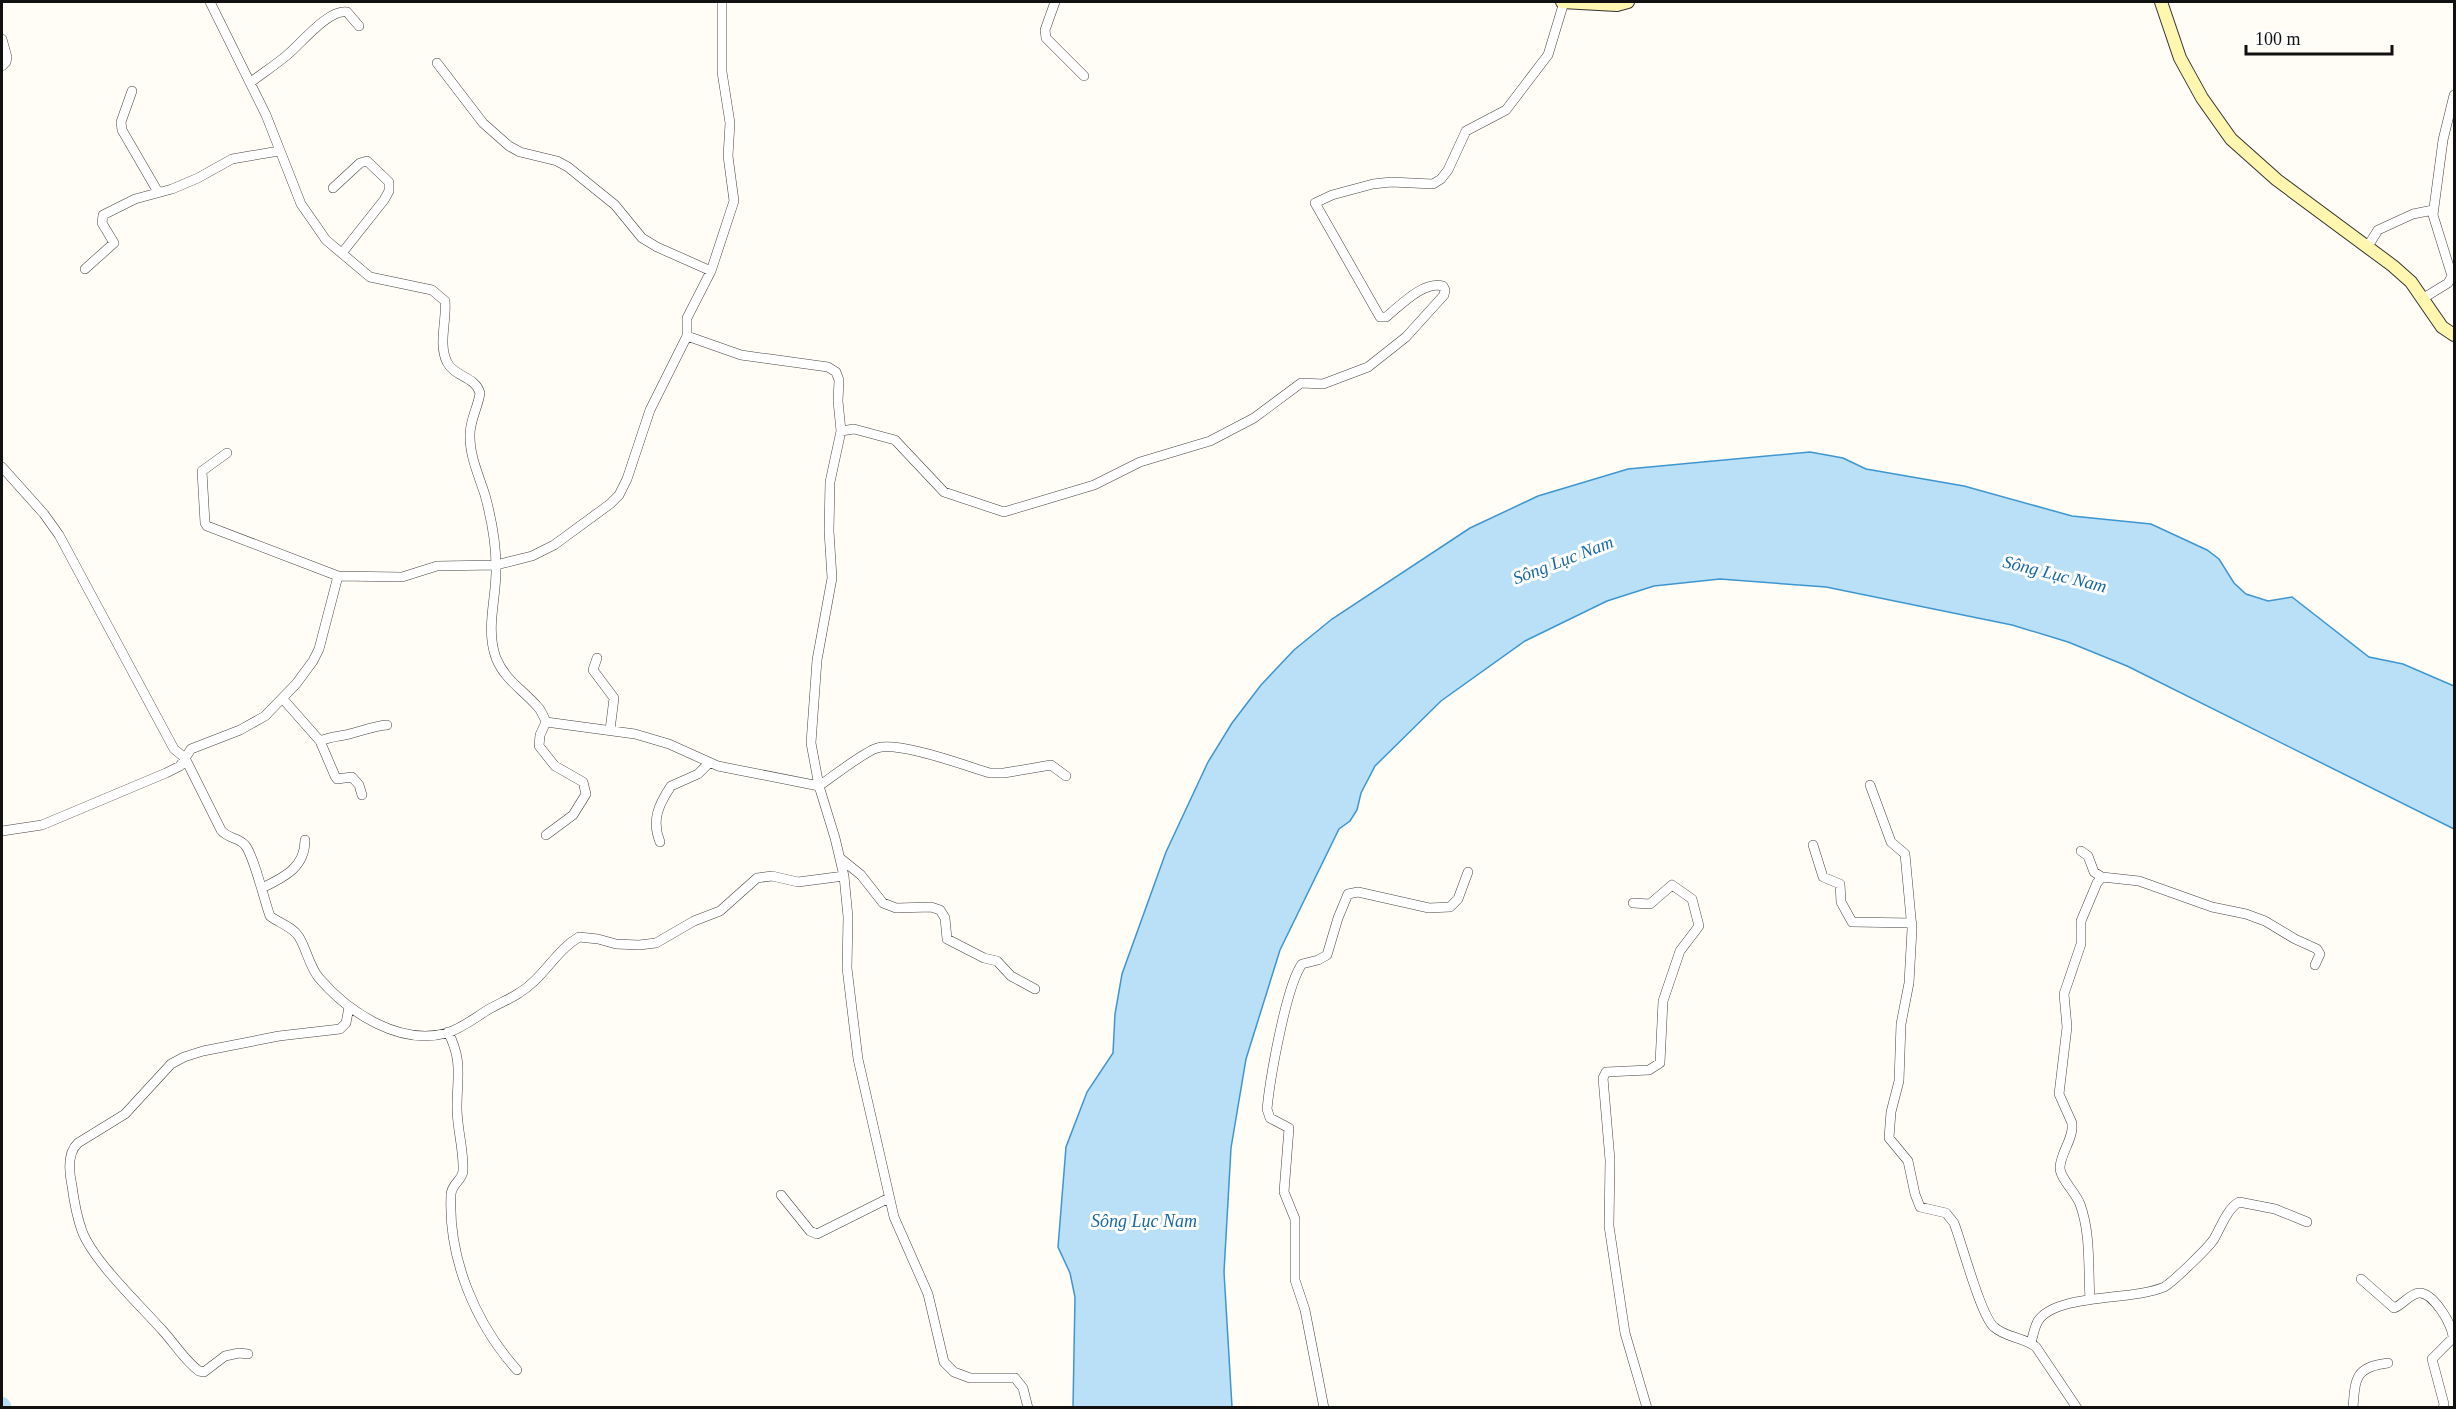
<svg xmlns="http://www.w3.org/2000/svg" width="2456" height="1409" viewBox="0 0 2456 1409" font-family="'Times New Roman',serif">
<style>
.water{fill:#b9e0f7;stroke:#3f96cf;stroke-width:1.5}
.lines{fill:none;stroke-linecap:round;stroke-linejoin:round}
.river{stroke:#b9e0f7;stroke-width:18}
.street-casing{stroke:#444;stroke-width:10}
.secondary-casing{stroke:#333;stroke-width:14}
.street{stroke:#fff;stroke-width:9}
.secondary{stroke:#fff6b0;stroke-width:12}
.labels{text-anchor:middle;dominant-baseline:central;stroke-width:6;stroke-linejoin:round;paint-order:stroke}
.water-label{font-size:18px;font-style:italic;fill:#1768a6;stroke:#fff}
</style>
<rect width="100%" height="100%" fill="#fffdf5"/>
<path class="water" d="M1810 452 1843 458 1866 469 1964 486 2072 516 2151 524 2207 550 2219 559 2234 583 2246 594 2268 601 2292 597 2369 657 2403 664 2454 686V829L2127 666 2068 642 2012 625 1826 587 1720 579 1654 586 1607 601 1525 641 1441 701 1375 766 1361 793 1357 810 1350 821 1339 829 1280 950 1246 1059 1231 1148 1224 1272 1232 1407H1073L1075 1297 1070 1273 1058 1247 1066 1147 1087 1092 1113 1053 1115 1014 1122 974 1166 852 1208 762 1232 723 1261 685 1294 650 1332 619 1470 528 1538 496 1628 469Z"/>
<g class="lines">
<path class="river" d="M2 1406V1408"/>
<g class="street-casing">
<path id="street" d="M210 2 266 115 301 204 326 240 370 277 432 290 445 301C447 320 438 344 447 362 454 377 475 376 480 393 478 408 469 421 470 437 470 457 479 476 485 495 491 517 496 544 496 567 497 597 485 628 496 658 505 680 522 689 537 706 541 710 544 717 546 722L635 734 669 744 718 766 819 786C832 777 864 752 877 748 899 741 966 766 990 773H1004L1051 765 1066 776
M722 2V72L730 123 728 156 734 201 711 271 687 318V336L741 355 828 367 836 372 839 380 838 401 841 431 830 482 829 531 832 578 817 660 811 743 819 786 835 838 844 876 848 917 847 968 858 1059 894 1217 928 1294 944 1362 954 1372 970 1378H1015L1023 1388 1028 1408
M1055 2 1045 30 1046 38 1084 76
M2 39 7 57 6 62 2 66
M437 63 483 123 509 146 520 152 557 161 568 167 615 205 642 238 657 247 711 271
M251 82C263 73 275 65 286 56 301 44 328 9 347 12L359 26
M132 91 121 122 122 130 158 192
M333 188 360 163 367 161 389 182V191L384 200 342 253
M2368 246 2378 230 2413 214 2433 210
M85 269 114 243 102 223 103 215 135 199 172 189 198 178 232 159 279 151
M2422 299 2448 283 2452 276 2433 215 2443 140 2454 95
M841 431 854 429 895 440 944 492 1004 512 1094 485 1140 462 1210 441 1254 418 1301 383 1323 384 1368 367 1406 337 1444 295 1445 290 1443 286C1423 281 1401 305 1386 317H1380L1315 203 1332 195 1373 184 1391 182 1433 184 1441 179 1448 170 1466 131 1506 110 1541 64 1548 55 1564 2
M227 453 202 471 205 523 207 526 338 576
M2 467 44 514 59 535 174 749 185 758 221 830C228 839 238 837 245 845 254 856 264 900 270 916 279 923 293 927 299 937 307 950 309 966 319 978 349 1013 400 1046 447 1033 463 1028 477 1016 491 1008 500 1003 510 999 519 993 543 979 555 951 579 937L598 939 616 944 639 945 656 943 694 921 720 911 757 878 772 876 798 882 844 876
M597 658 593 670 614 698 610 730
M283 699 320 741 335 776 337 779 352 777 359 785 362 795
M320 741C334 735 341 737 353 733 365 730 374 726 387 725
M1870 785 1891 842 1905 854 1912 929 1909 983 1901 1024 1899 1081 1891 1112 1889 1138 1908 1161 1915 1194 1920 1207 1946 1213 1954 1223C1962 1244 1981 1316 1994 1327 2006 1338 2024 1337 2036 1347L2077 1408
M2 831 42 825 166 773 180 766 191 749 240 730 265 716 296 684 313 661 319 649 338 576 402 577 437 566 496 565 532 556 554 545 610 504 619 495 627 479 650 410 687 336
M546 835 573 815 586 794 583 782 555 766 539 746 540 735 546 722
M660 842C651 820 659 804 671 786L698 774 709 763
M1813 845 1823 877 1840 884 1841 902 1852 922 1912 923
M2081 851 2088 856 2094 872 2102 877 2139 881 2212 907 2246 914 2265 921 2295 939 2317 949 2320 954 2315 965
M840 858 861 875 883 903 896 908 931 907 940 910 945 918 947 939 984 958 997 961 1011 976 1035 989
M262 888C285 877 305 867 305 840
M1633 903 1650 904 1672 885 1692 899 1699 926 1680 951 1663 1001 1660 1063 1649 1070 1606 1072 1603 1078 1610 1160 1609 1226 1625 1333 1647 1408
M448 1032C463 1061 457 1077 457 1108 457 1129 464 1150 463 1171 462 1181 451 1184 451 1195 448 1258 475 1323 517 1370
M781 1195 810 1231 817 1234 889 1198
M2361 1279 2394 1308C2403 1305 2409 1294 2419 1293 2433 1292 2453 1325 2453 1338L2432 1359 2444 1404 2443 1408
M2090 1300C2088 1268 2091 1234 2080 1204 2076 1193 2060 1178 2060 1168 2060 1155 2071 1142 2072 1129V1123L2059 1094 2067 1027 2064 994 2081 944V921L2097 883 2102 877
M2031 1343C2033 1336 2034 1328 2038 1321 2056 1293 2133 1301 2164 1287 2172 1283 2209 1247 2214 1239 2221 1227 2227 1209 2239 1202L2275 1209 2307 1222
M248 1354 239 1353 225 1356 204 1372 199 1371C185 1361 175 1344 163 1331 140 1305 94 1262 82 1231 77 1217 74 1201 72 1186 69 1172 67 1153 78 1143L125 1114 171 1064 184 1057 203 1051 279 1036 340 1029 346 1023 349 1007
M1324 1408 1305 1310 1295 1280V1219L1284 1192 1289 1128 1270 1118 1267 1109C1270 1079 1286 986 1302 964L1318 960 1327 955 1338 918 1348 894 1358 892 1429 908 1450 907 1458 899 1468 872
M2353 1408C2355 1377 2356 1367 2388 1363"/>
</g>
<g class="secondary-casing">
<path id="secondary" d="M1562 2 1617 5 1628 2
M2161 2 2180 58 2202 98 2231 139 2277 180 2393 266 2411 282 2442 327 2454 335"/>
</g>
<use href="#street" class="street"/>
<use href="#secondary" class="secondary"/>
</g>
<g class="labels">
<g class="water-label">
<text transform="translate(1563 560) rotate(-21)">Sông Lục Nam</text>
<text transform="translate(2055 574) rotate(14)">Sông Lục Nam</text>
<text x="1144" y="1221">Sông Lục Nam</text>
</g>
</g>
<rect width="2456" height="1409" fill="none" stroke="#111111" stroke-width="6"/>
<path d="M2246 45v9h146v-9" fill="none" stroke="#111111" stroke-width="3"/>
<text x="2255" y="45" font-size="18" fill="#111111" stroke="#ffffff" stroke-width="4.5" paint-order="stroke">100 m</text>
</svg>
